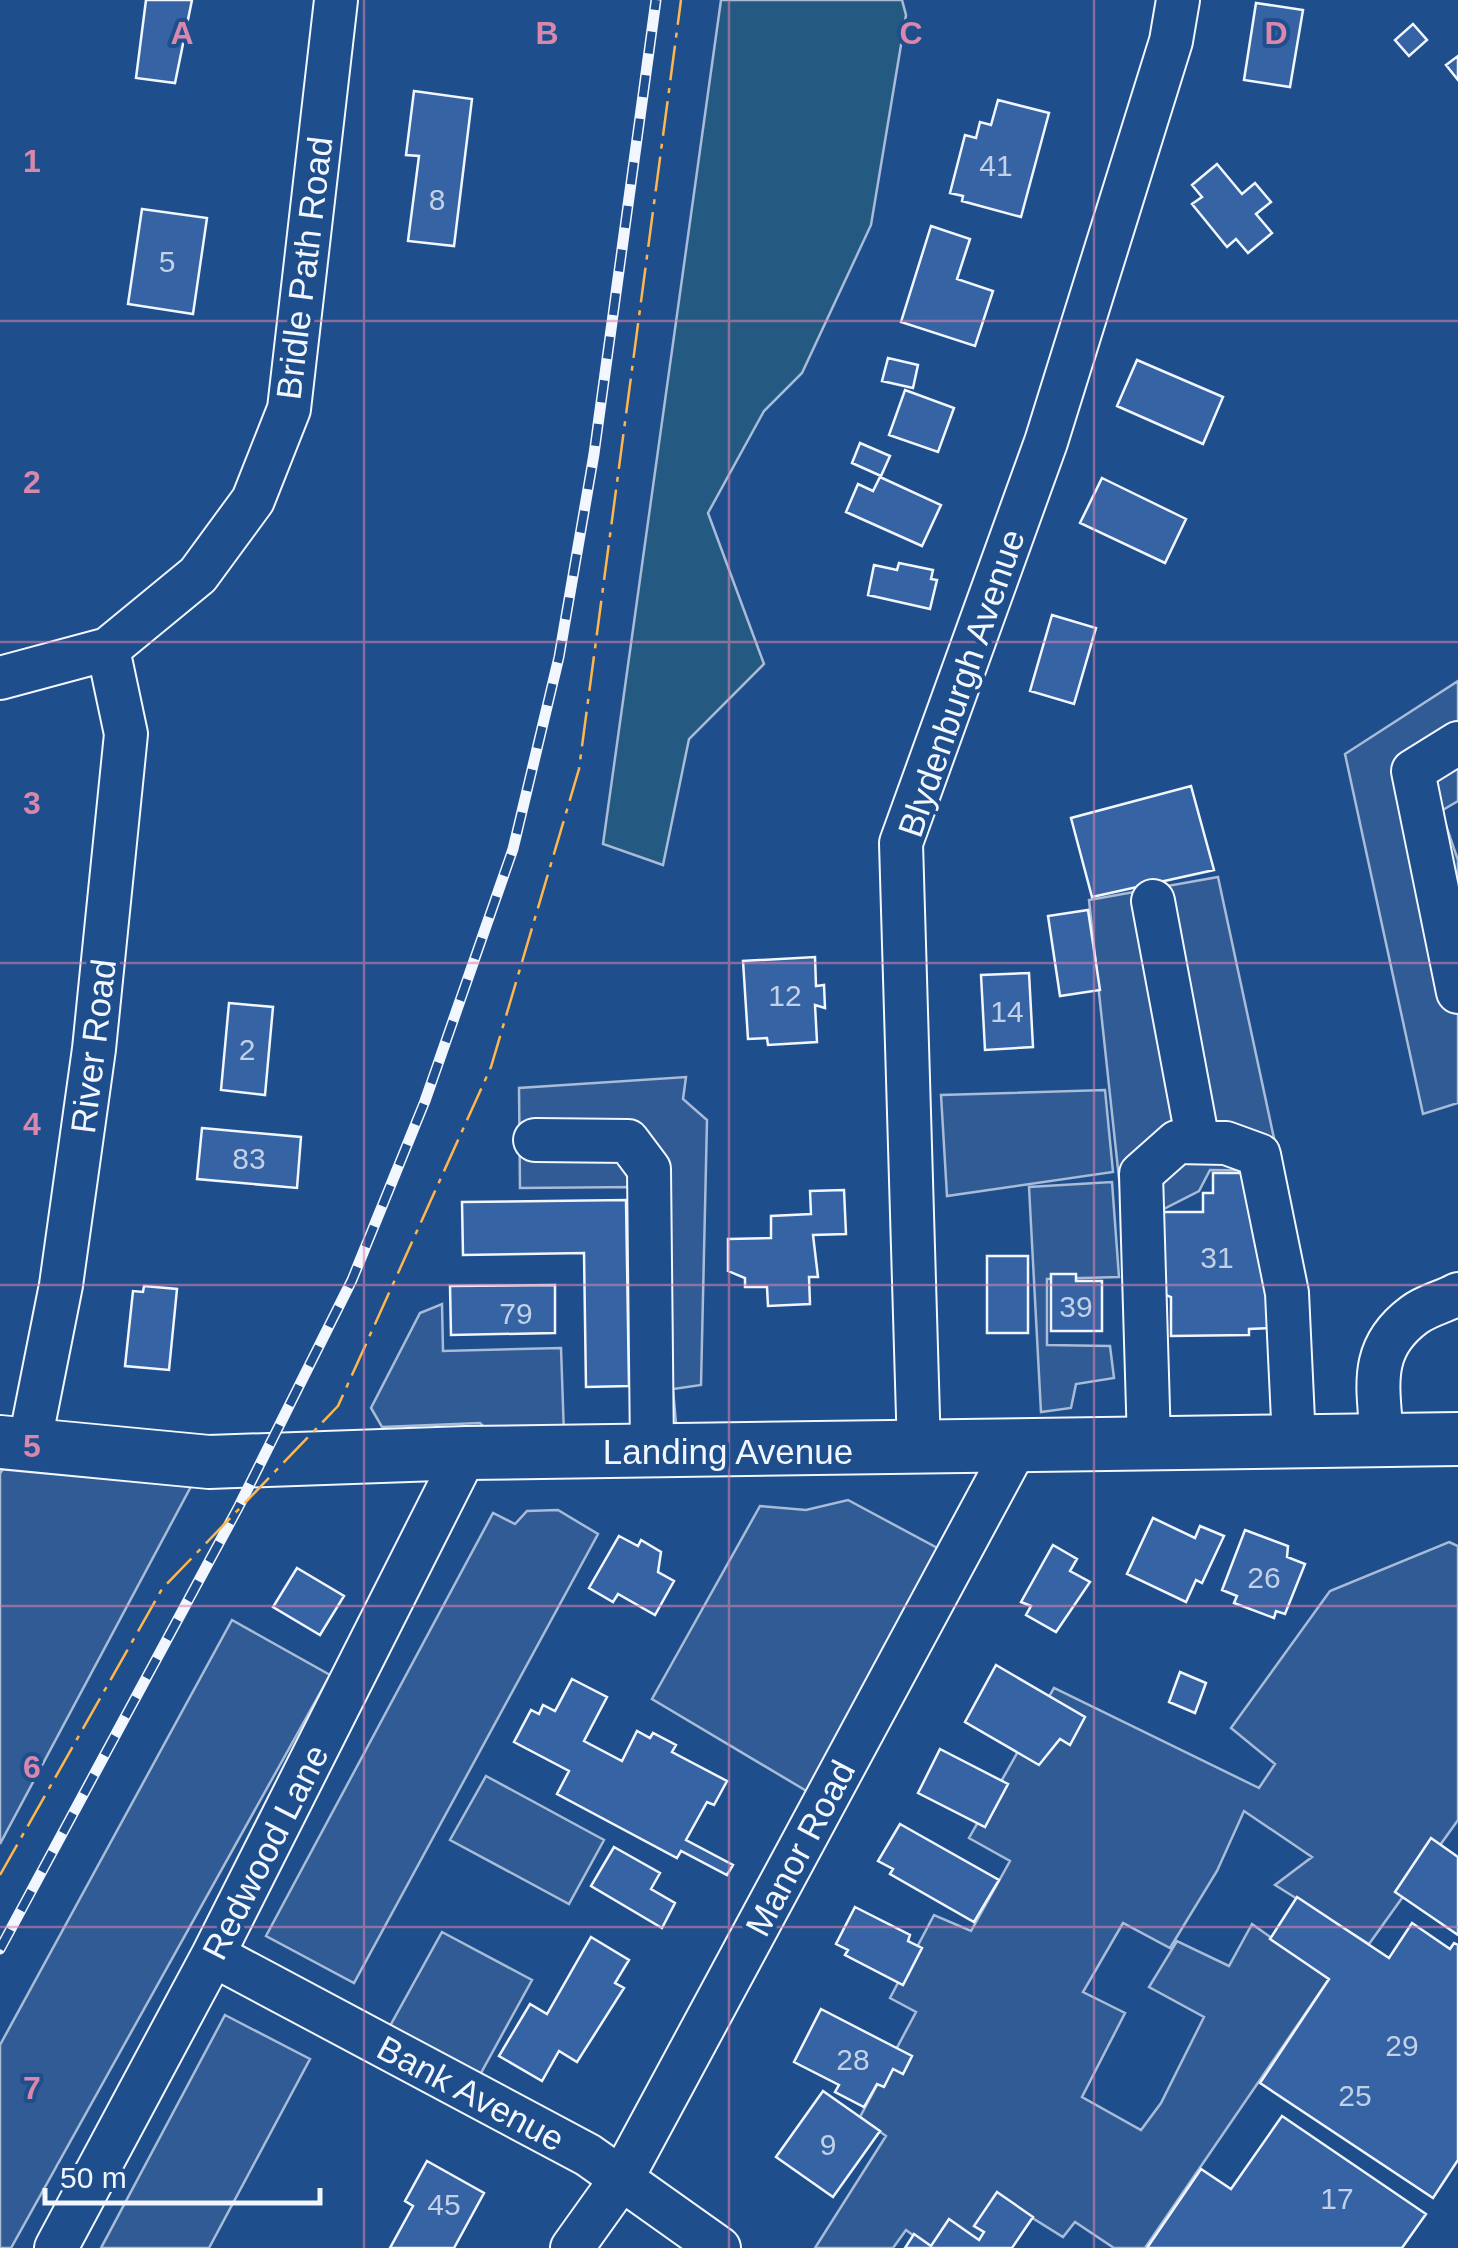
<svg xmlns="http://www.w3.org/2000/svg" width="1458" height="2248" viewBox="0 0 1458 2248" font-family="Helvetica,sans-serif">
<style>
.green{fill:#245a82;stroke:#a8bbd7;stroke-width:2.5}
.parking{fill:#305b95;stroke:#a8bbd7;stroke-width:2.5}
.building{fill:#3563a3;stroke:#f2f6ff;stroke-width:2.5}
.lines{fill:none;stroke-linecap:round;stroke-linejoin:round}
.minor-casing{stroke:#f2f6ff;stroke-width:46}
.major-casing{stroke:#f2f6ff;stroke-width:56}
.minor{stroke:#1f4e8c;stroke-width:42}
.major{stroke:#1f4e8c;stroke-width:52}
.rail-casing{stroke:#f2f6ff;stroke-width:11}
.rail{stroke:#1f4e8c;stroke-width:8;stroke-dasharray:22;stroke-linecap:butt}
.power{stroke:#ffb74d;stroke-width:2.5;stroke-dasharray:35 8 5 8;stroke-linecap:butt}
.grid{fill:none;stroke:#da87ad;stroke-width:2.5;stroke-opacity:0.55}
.labels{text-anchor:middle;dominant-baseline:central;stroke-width:8;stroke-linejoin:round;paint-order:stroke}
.number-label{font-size:30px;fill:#c3d1e8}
.street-label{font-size:35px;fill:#f2f6ff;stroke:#1f4e8c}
.grid-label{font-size:32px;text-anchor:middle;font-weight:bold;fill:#da87ad;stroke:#1f4e8c;stroke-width:8;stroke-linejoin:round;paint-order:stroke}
</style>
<rect width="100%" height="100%" fill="#1f4e8c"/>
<path class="green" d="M721 0H902L906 15 871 225 802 373 764 411 708 513 764 664 689 739 663 865 603 844Z"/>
<path class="parking" d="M1458 681V801L1441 811 1458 860V1103L1423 1114 1345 754Z
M1218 877 1281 1171 1210 1170 1199 1191 1158 1212 1128 1262 1089 900Z
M686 1077 683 1099 707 1120 701 1385 673 1389 676 1423 635 1424 636 1187 520 1188 519 1088Z
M1105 1090 1113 1172 947 1196 941 1095Z
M1112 1182 1119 1277 1047 1279V1345L1110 1346 1114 1378 1076 1384 1071 1408 1041 1412 1029 1187Z
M442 1304 443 1351 561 1348 564 1435 488 1431 480 1423 382 1427 371 1408 420 1313Z
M16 1444 203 1464 0 1844V1474Z
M848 1500 956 1558 825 1802 652 1699 760 1506 806 1510Z
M558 1510 598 1534 354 1983 266 1936 493 1513 515 1524 527 1511Z
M1449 1542 1458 1546V1820L1369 1944 1275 1885 1312 1857 1244 1811 1217 1871 1170 1948 1123 1923 1083 1992 1125 2013 1082 2097 1141 2130 1161 2103 1204 2017 1149 1987 1177 1941 1229 1966 1252 1924 1329 1979 1145 2248H1114L1075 2222 1063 2237 1010 2204 983 2248H930L906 2230 893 2248H815L886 2136 860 2117 916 2012 890 1998 934 1915 971 1931 1010 1861 969 1838 1054 1688 1259 1788 1275 1764 1231 1728 1330 1591Z
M232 1620 330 1675 11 2248H0V2045Z
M486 1776 604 1840 569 1904 450 1840Z
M442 1932 532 1980 470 2093 380 2044Z
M225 2015 310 2059 209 2248H101Z"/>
<path class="building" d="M146 0H192L175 83 136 78Z
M1256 3 1303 10 1290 87 1244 80Z
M1413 24 1427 40 1409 56 1395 40Z
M1458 56V80L1446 65Z
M414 91 472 99 454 246 408 241 419 156 406 155Z
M998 100 1049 113 1021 217 962 201 963 196 950 193 965 135 976 138 980 122 991 125Z
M1217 164 1242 194 1255 183 1271 202 1256 214 1272 233 1248 253 1236 239 1227 247 1192 204 1202 197 1192 185Z
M142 209 207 218 193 314 128 304Z
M931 226 970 239 957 279 993 291 975 346 901 322Z
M888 358 918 365 913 388 882 381Z
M1137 360 1223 397 1203 444 1117 406Z
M905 390 954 408 938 452 889 435Z
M860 443 890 456 881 476 852 463Z
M880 477 941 505 922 546 846 512 858 484 873 491Z
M1102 478 1186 519 1165 563 1080 523Z
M899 563 933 570 931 579 937 580 930 609 868 595 874 565 897 570Z
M1052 615 1096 628 1074 704 1030 691Z
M1191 786 1214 870 1092 897 1071 818Z
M1088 910 1100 990 1060 996 1048 916Z
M815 957 816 986 824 985 825 1008 815 1005 817 1042 768 1045 767 1038 748 1039 743 961Z
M1029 973 1033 1047 985 1050 981 975Z
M229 1003 273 1007 265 1095 221 1090Z
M202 1128 301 1137 297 1188 197 1179Z
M1213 1173H1260L1272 1328 1249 1329V1335L1171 1336V1297L1163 1294 1162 1212H1203V1193H1213Z
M844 1190 846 1234 813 1235 818 1277H809L810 1304 768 1306 767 1287H745V1278L728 1271V1239L771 1238V1216L811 1214 810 1191Z
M626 1200 629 1386 586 1387 584 1253 463 1255 462 1202Z
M987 1256H1028V1333H987Z
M1051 1274H1076V1281H1102V1331H1051Z
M555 1285V1333L451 1335 450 1286Z
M144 1286 177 1289 169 1370 125 1366 133 1291 143 1292Z
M1153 1518 1195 1538 1200 1526 1224 1536 1202 1583 1196 1580 1186 1602 1127 1574Z
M1245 1530 1288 1546 1287 1557 1305 1564 1285 1614 1276 1611 1274 1618 1234 1603 1237 1596 1222 1590Z
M619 1536 638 1546 641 1540 661 1552 658 1572 674 1581 655 1615 618 1594 613 1602 589 1588Z
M1053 1545 1077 1559 1070 1571 1090 1582 1056 1632 1026 1615 1031 1606 1021 1602Z
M297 1568 344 1596 320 1635 273 1607Z
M996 1665 1085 1717 1070 1745 1060 1739 1039 1765 965 1722Z
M1180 1672 1206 1683 1195 1713 1169 1702Z
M572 1679 607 1697 584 1741 622 1761 637 1731 650 1738 653 1733 676 1745 672 1752 727 1781 714 1805 707 1802 686 1840 733 1865 727 1875 681 1851 677 1858 557 1794 569 1771 514 1742 531 1710 539 1714 543 1705 555 1711Z
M940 1749 1008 1784 985 1827 918 1793Z
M900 1824 999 1880 974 1922 890 1874 893 1869 878 1861Z
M1431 1838 1458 1857V1935L1395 1892Z
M614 1847 660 1873 651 1889 675 1903 662 1928 591 1886Z
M1297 1897 1389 1958 1412 1923 1450 1949 1454 1943 1458 1945V2160L1433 2198 1260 2083 1329 1979 1270 1939Z
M855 1907 910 1935 908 1941 922 1948 903 1985 845 1955 848 1950 836 1944Z
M591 1937 629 1960 615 1983 624 1988 577 2062 559 2051 542 2081 499 2056 530 2004 547 2014Z
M821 2009 912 2056 903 2074 893 2069 884 2087 877 2084 864 2107 835 2092 839 2085 794 2062Z
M823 2091 880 2131 833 2197 776 2157Z
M1282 2116 1426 2214 1402 2248H1147L1201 2169 1231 2189Z
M427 2161 484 2193 454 2248H390L413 2206 405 2201Z
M997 2192 1033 2217 1012 2248H905L914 2234 931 2246 949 2219 979 2240 984 2232 974 2226Z"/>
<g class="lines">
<g class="minor-casing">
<path id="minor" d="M0 678 108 649 198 575 253 500 289 409 336 0
M1458 743 1413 771 1458 992
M1153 901 1198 1142
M535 1140 628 1141 649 1169 652 1452
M1382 1440C1379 1389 1367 1350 1414 1315 1427 1305 1444 1302 1458 1294
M30 1441 61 1285 94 1049 126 734 108 649
M1149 1442 1141 1174 1177 1142 1226 1143 1259 1155 1287 1293 1294 1441
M919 1450 901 843 1046 442 1171 41 1178 0
M213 1955 588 2155 719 2248
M56 2248 213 1955 466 1453
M572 2248 622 2178 1018 1443"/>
</g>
<g class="major-casing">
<path id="major" d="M0 1442 209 1462 466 1453 1458 1439"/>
</g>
<use href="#minor" class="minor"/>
<use href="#major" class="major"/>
<g class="rail-casing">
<path id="rail" d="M0 1949 239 1506 352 1280 425 1101 513 849 559 657 594 454 656 0"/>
</g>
<use href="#rail" class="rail"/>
<path class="power" d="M0 1875 162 1589 338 1406 491 1067 579 769 681 0"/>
</g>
<path class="grid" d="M364 0V2248M729 0V2248M1094 0V2248M0 321H1458M0 642H1458M0 963H1458M0 1285H1458M0 1606H1458M0 1927H1458"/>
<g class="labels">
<g class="number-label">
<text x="996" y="165">41</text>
<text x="437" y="199">8</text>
<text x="167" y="261">5</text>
<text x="785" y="995">12</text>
<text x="1007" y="1011">14</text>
<text x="247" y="1049">2</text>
<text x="249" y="1158">83</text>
<text x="1217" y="1257">31</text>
<text x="1076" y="1306">39</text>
<text x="516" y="1313">79</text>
<text x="1264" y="1577">26</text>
<text x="1402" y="2045">29</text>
<text x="853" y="2059">28</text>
<text x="1355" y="2095">25</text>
<text x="828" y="2144">9</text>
<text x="1337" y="2198">17</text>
<text x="444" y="2204">45</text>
</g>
<g class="street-label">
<text transform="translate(304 268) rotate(-83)">Bridle Path Road</text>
<text transform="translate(961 683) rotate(-71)">Blydenburgh Avenue</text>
<text transform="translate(93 1046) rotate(-83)">River Road</text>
<text x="728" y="1451">Landing Avenue</text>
<text transform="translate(800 1848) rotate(-62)">Manor Road</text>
<text transform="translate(265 1852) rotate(-63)">Redwood Lane</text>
<text transform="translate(471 2093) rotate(28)">Bank Avenue</text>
</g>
</g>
<g class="grid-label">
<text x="182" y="44">A</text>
<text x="547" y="44">B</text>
<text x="911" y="44">C</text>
<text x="1276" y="44">D</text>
<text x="32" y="172">1</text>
<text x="32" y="493">2</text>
<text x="32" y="814">3</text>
<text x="32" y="1135">4</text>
<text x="32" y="1457">5</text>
<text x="32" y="1778">6</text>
<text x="32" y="2099">7</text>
</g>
<path d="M45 2188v15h275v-15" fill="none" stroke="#f2f6ff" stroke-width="5"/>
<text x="60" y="2188" font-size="30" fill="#f2f6ff" stroke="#1f4e8c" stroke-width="8" paint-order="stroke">50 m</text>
</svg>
